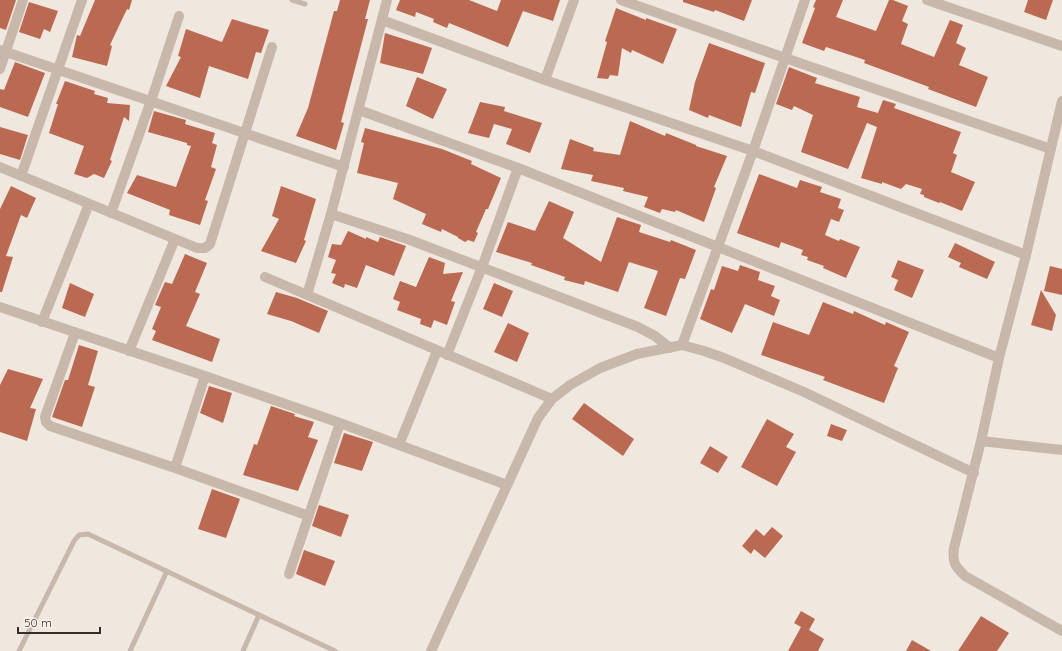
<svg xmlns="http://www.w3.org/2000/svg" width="1062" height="651" viewBox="0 0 1062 651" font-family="Quicksand,sans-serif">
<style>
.building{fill:#ba6a53}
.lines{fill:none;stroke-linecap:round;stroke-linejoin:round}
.service{stroke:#c7b8ab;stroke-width:5}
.minor{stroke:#c7b8ab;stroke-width:10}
</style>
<rect width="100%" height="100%" fill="#f0e7de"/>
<path class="building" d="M0 0H16L6 30 0 28Z
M95 0H132L129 10 127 9 110 45 112 46 107 66 72 57 77 35 80 36Z
M340 0H370L365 19H368L341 122 344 123 336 150 296 136 308 108 334 11H337Z
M400 0H469L497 11 501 0H560L553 21 523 11 508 47 449 23 447 28 433 22 434 19 416 12 415 17 396 10Z
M683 0H752L744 21 715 10 714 12 683 2Z
M816 0H843L836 17 876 31 889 0H893L908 6 902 21 908 24 901 44 934 57 950 20 963 25 956 43 966 48 959 65 988 77 976 107 928 89 929 87 864 63 865 60 826 47 824 51 802 43 815 8 813 7Z
M1028 0H1053L1046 20 1024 12Z
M29 2 58 11 50 32 44 29 40 39 19 32Z
M616 8 646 20V18L677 29 663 64 632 50 631 53 622 48 618 76 610 75 608 79 597 78 607 42 605 41Z
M232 19 269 30 261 53 256 52 248 79 209 66 200 98 166 86 181 57 178 56 186 29 222 42Z
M385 33 432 48 423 74 380 63Z
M709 43 765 63 755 93 751 92 741 127 709 115 708 118 689 110 695 82Z
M15 62 45 73 28 117 0 107V89L4 90Z
M789 67 817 78 815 83 860 97 857 107 878 113 883 100 896 104 894 108 961 132 953 153 957 155 951 172 975 182 962 211 940 202 939 203 924 197V195L920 194 922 189 906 184 901 189 882 182V184L861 178 877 127 867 123 848 169 801 152 813 115 794 106 792 110 776 104Z
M417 77 447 89 433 119 406 106Z
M65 81 95 91 94 94 108 98 107 103 130 105 129 121 124 117 110 160 112 161 104 178 94 174 87 178 74 174 84 146 49 133 58 104H56Z
M480 102 505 107 504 111 542 123 530 153 506 144 512 129 494 124 489 138 468 133Z
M154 111 186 120 185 124 215 133 212 143 217 145 211 167 216 169 205 200 208 201 200 225 169 215 170 210 127 193 137 175 176 187 191 146 187 145V143L148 132Z
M630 121 665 136 666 133 696 145V146L727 156 714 187 716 188 704 222 676 210 675 212 662 209 660 213 644 207 648 197 623 191 624 188 591 181 593 175 561 169 570 139 594 148 593 151 620 155Z
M0 127 28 135 20 160 0 154Z
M365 128 442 149 472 161 471 164 501 178 488 209H486L476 232 478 233 474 242 468 240 465 242 458 238V237L442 229 441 232 422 224 426 214 393 199 398 183 357 173 364 143 361 142Z
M759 174 797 188 800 180 822 187 820 192 841 199 838 208 844 210 839 222 831 219 825 235 839 241 840 239 860 247 846 278 823 268 824 266 807 260 808 257 801 255 803 250 781 242 779 248 737 233Z
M11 186 36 198 27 218 21 215 6 256 13 257 2 292H0V209Z
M281 186 316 199 304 240 306 241 296 263 261 251 279 219 272 216Z
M549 201 574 212 563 238 601 262 617 217 641 225 639 232 670 242 671 240 696 250 685 279 680 278 666 316 644 308 658 271 629 262 618 292 585 281 584 285 564 280 565 277 531 265 532 263 496 252 508 222 535 231Z
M348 231 366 239V237L378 242 380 237 406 246 394 276 366 265 357 288 345 284 344 288 332 283 336 274 331 273 336 260 328 257 332 244 341 245Z
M955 243 995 262 987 279 959 267 961 263 948 257Z
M185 254 207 263 195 292 200 294 186 326 220 339 212 362 152 340 156 331 152 329 161 307 155 305 165 282 172 284Z
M429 257 445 263 443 274 463 272 451 301 455 302 447 325 434 320 431 328 420 324 421 319 397 310 400 302 393 299 400 281 416 287Z
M898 260 924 270 912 298 894 290 898 280 891 277Z
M740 265 760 272 758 280 775 286 771 296 780 300 774 316 745 304 732 333 700 319 711 289 714 290 722 266 738 271Z
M1050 266 1062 269V295L1044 291Z
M70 283 94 294 85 317 62 308Z
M494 283 513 291 502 317 483 309Z
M1041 290 1056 315 1052 331 1031 325Z
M276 292 297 298 328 311 319 333 291 321 267 314Z
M823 302 853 314 854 311 885 325 886 322 909 332 894 366 898 368 884 403 823 380 825 377 761 355 773 322 809 335Z
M508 323 529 333 517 362 494 352Z
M79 345 98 351 88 385 95 387 82 427 52 417 65 380H68Z
M8 369 43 379 30 408 36 409 27 441 0 432V385Z
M209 386 232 393 223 423 200 413Z
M584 403 634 439 623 456 572 419Z
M271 406 295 414 294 416 314 422 308 437 318 440 298 491 243 475 254 444 257 445Z
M767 419 794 434 786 447 796 452 777 486 741 467Z
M831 424 847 430 842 441 827 436Z
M344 433 373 442 362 471 334 463Z
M710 446 728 457 718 473 700 463Z
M212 489 240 499 226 538 198 529Z
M319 505 349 515 341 537 312 526Z
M772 527 783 536 765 558 754 549 751 554 742 546 756 529 764 536Z
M304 550 335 561 325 586 296 574Z
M801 611 815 619 809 630 824 639 818 651H788L801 627 794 623Z
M981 616 1009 633 997 651H958Z
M912 640 931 651H906Z"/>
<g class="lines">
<path class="service" d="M292 0 305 4
M19 651 74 541 79 535 88 534 335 651
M130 651 167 571
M243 651 259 615"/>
<path class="minor" d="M574 0 545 80 753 151 1026 255
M621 0 785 58 1051 149
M927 0 1062 46
M382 20 545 80
M0 50 344 167
M0 69 23 0
M1062 101 1026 255 999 358 981 441 954 548C952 563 955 566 965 576L1062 631
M359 110 518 168 999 358
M0 167 197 248H205L210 244 272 47
M21 176 82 0
M111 213 151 101 179 16
M331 214 410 240 638 327 655 336 670 348
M265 277 552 399
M307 295 331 214 387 0
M0 307 205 376 340 423 507 485
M42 322 89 204
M75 333 45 417 46 422 50 426 175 468 309 516
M682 345 753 151 805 0
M129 351 175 239
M447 355 482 267 518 168
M981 441 1062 450
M399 445 437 351
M175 468 205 376
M289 574 340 423
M431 651 538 418 552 399 570 385 600 368 637 354 682 345 704 351 724 358 804 392 974 473"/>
</g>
<path d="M18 627v6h82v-6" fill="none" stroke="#362d2a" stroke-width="2"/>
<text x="24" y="627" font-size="12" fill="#362d2a" stroke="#f8f2ea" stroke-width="3" paint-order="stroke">50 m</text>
</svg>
